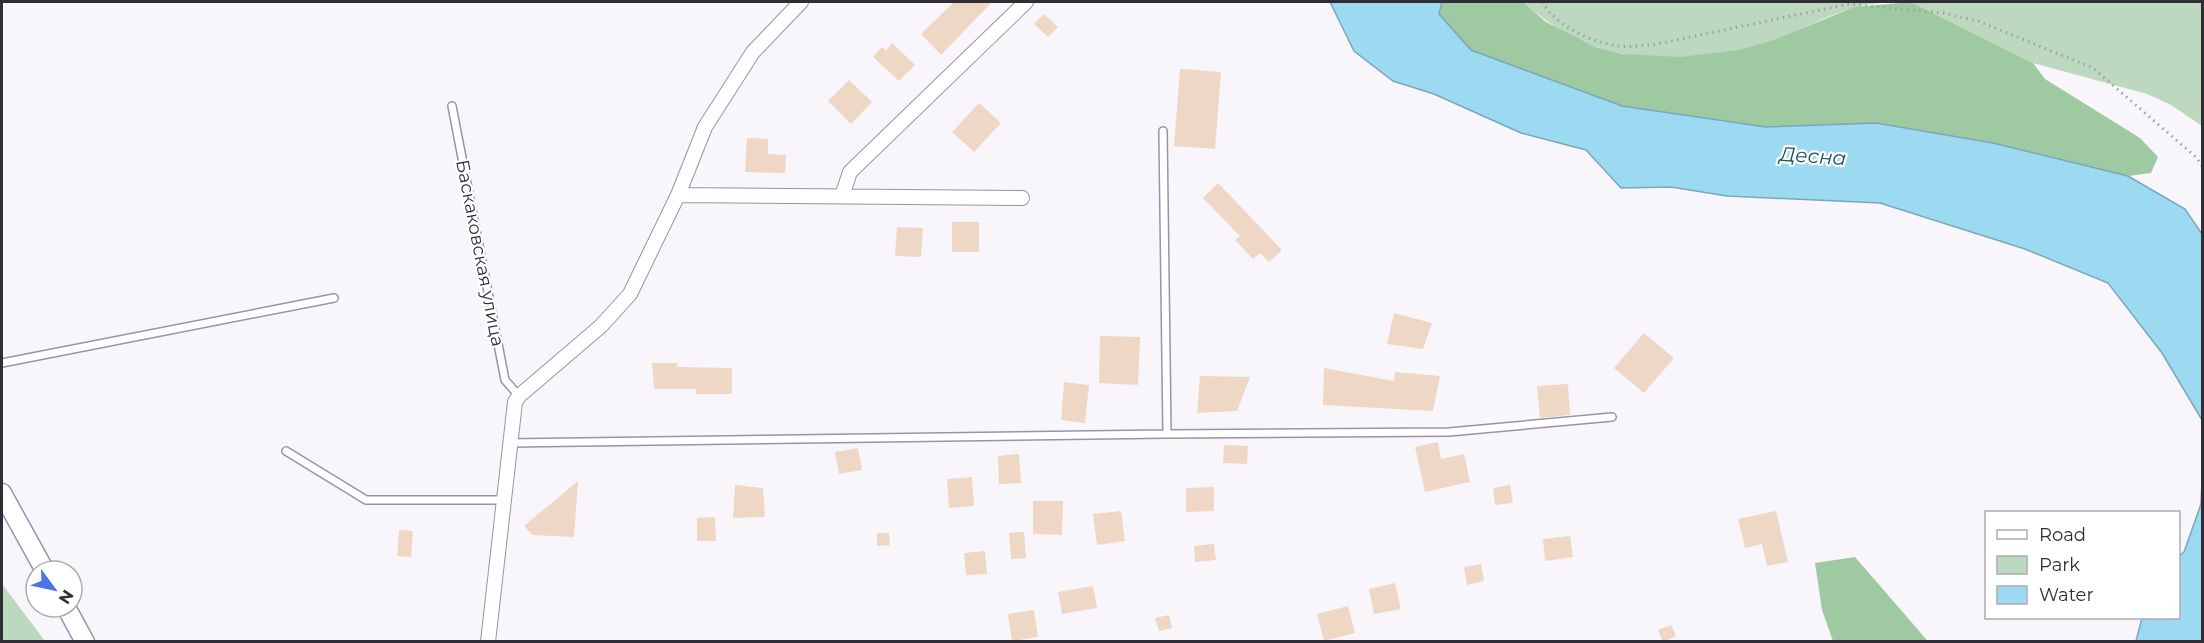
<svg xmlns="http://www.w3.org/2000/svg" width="2204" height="643" viewBox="0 0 2204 643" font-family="Montserrat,sans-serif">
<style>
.green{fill:#bcd8be}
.forest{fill:#9ec9a1}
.water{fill:#9cdaf2;stroke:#7ca6ba;stroke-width:1.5}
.building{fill:#eed7c4}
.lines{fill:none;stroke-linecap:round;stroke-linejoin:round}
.service-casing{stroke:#9b91a9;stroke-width:10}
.minor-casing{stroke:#9b91a9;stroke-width:16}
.tertiary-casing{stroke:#9b91a9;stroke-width:21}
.path{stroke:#a29fa6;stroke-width:3;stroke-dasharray:1.5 4.5;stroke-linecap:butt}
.service{stroke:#fff;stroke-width:7}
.minor{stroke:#fff;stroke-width:14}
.tertiary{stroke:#fff;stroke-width:18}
.labels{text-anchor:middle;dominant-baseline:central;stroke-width:4.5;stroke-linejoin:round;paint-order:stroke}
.street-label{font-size:18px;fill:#312d37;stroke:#fff}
.water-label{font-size:20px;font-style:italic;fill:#1c5061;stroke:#fff}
</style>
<rect width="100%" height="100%" fill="#f8f6fb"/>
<path class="green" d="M1523 2H1893C1880 3 1865 4 1853 8 1825 16 1799 31 1772 41 1720 60 1650 64 1596 47 1569 39 1544 20 1523 2Z
M1911 2H2202V126L2171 105 2147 94 2033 63Z
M2 584 45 641H2Z"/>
<path class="forest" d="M1442 2H1523L1546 22 1595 47 1623 54 1680 57 1739 50 1771 41 1854 7 1911 2 2033 63 2045 79 2140 138 2158 157 2151 173 2128 176 1993 143 1876 123 1766 127 1622 106 1471 50 1439 14Z
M1855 557 1926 639 1928 641H1833L1822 610 1815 563Z"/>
<path class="water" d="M1330 2H1442L1439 14 1471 50 1622 106 1766 127 1876 123 1993 143 2128 176 2185 209 2202 234V420L2162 353 2108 283 2025 249 1880 203 1727 196 1671 187 1621 188 1586 150 1521 133 1434 94 1393 81 1354 51Z
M2202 482V641H2136L2142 618H2178L2179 556 2184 552 2201 504Z"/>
<path class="building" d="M954 2H992L941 55 921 34Z
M1044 14 1058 27 1048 37 1034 24Z
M892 43 915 65 899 81 873 57 882 47 886 51Z
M1180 69 1221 72 1215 149 1174 146Z
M849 80 872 102 851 124 828 101Z
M979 103 1001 123 974 152 952 132Z
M747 138 768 139V154L786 155 785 173 745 172Z
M1218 183 1282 250 1269 262 1260 253 1253 259 1235 240 1240 236 1203 198Z
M952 222H979V252H952Z
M897 227 923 228 921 257 895 256Z
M1394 313 1432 323 1423 349 1387 344Z
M1644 333 1674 358 1644 393 1614 368Z
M1100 336 1140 337 1138 385 1099 383Z
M652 363H677V367L732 368V394H696V389H654Z
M1324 368 1394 381 1395 372 1440 376 1433 411 1323 405Z
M1200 376 1250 377 1237 411 1197 413Z
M1064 382 1089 385 1085 423 1061 420Z
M1568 384 1570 415 1540 418 1537 386Z
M1438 442 1441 459 1464 454 1470 482 1425 492 1415 447Z
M1224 445 1248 446 1247 464 1223 463Z
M858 448 862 470 839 474 835 452Z
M1019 454 1021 483 999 484 998 456Z
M972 477 974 506 949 508 947 479Z
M578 481 574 537 533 535 524 526Z
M735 485 763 488 765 517 733 518Z
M1510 485 1513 503 1495 505 1493 488Z
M1214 487V511L1186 512V488Z
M1033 501H1063L1062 535 1033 534Z
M1121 511 1125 541 1097 545 1093 514Z
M1776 511 1788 562 1767 566 1762 544 1745 548 1738 519Z
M715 517 716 541H697V518Z
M399 530 413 531 411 557 397 556Z
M1024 532 1026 558 1011 559 1009 533Z
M877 533H889L890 545 877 546Z
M1570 536 1573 557 1545 561 1543 539Z
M1214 544 1216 560 1195 562 1194 546Z
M985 551 987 574 966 575 964 553Z
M1481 564 1484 581 1467 585 1464 567Z
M1395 583 1401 609 1374 614 1369 589Z
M1093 586 1097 608 1062 614 1058 592Z
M1348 606 1355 633 1324 641 1317 614Z
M1034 610 1038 637 1012 641 1008 614Z
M1169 615 1172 628 1159 631 1155 618Z
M1671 625 1676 636 1663 642 1658 630Z"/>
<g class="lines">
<g class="service-casing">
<path id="service" d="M452 106 505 380 519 396
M2 363 334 298
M1167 434 1449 432 1612 417
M509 443 1167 434 1163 131
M286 451 366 500H504"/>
</g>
<g class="minor-casing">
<path id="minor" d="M678 195 1022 198
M842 196 850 172 1026 2
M488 642 515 402 519 396 601 326 630 294 678 195 705 127 753 52 801 2"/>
</g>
<g class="tertiary-casing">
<path id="tertiary" d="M2 493 45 571
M66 607 85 642"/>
</g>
<path class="path" d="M1542 2C1556 26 1591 42 1618 46 1629 48 1641 45 1652 45L1849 4 1943 13 1978 21 2093 68 2197 158 2202 166"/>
<use href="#service" class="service"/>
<use href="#minor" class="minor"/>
<use href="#tertiary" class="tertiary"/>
</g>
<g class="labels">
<g class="street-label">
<text transform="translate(480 253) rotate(79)">Баскаковская улица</text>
</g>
<g class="water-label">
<text transform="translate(1813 156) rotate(4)">Десна</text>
</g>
</g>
<rect width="2204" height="643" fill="none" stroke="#312d37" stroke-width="6"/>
<rect x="1985" y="511" width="195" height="108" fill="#ffffff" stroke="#adabaf" stroke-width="1.5"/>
<rect x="1997" y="530" width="30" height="9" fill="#ffffff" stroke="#adabaf" stroke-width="1.5"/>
<text x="2039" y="541" font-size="18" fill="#312d37">Road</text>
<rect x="1997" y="556" width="30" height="18" fill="#bcd8be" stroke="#adabaf" stroke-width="1.5"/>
<text x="2039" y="571" font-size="18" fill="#312d37">Park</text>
<rect x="1997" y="586" width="30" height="18" fill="#9cdaf2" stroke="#adabaf" stroke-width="1.5"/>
<text x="2039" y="601" font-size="18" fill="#312d37">Water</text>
<g transform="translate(54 589) rotate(123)"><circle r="28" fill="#ffffff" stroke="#adabaf" stroke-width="1.5"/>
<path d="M0-4.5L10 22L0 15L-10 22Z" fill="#4a74e6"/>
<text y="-9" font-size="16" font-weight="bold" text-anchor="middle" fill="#312d37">N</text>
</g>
</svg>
